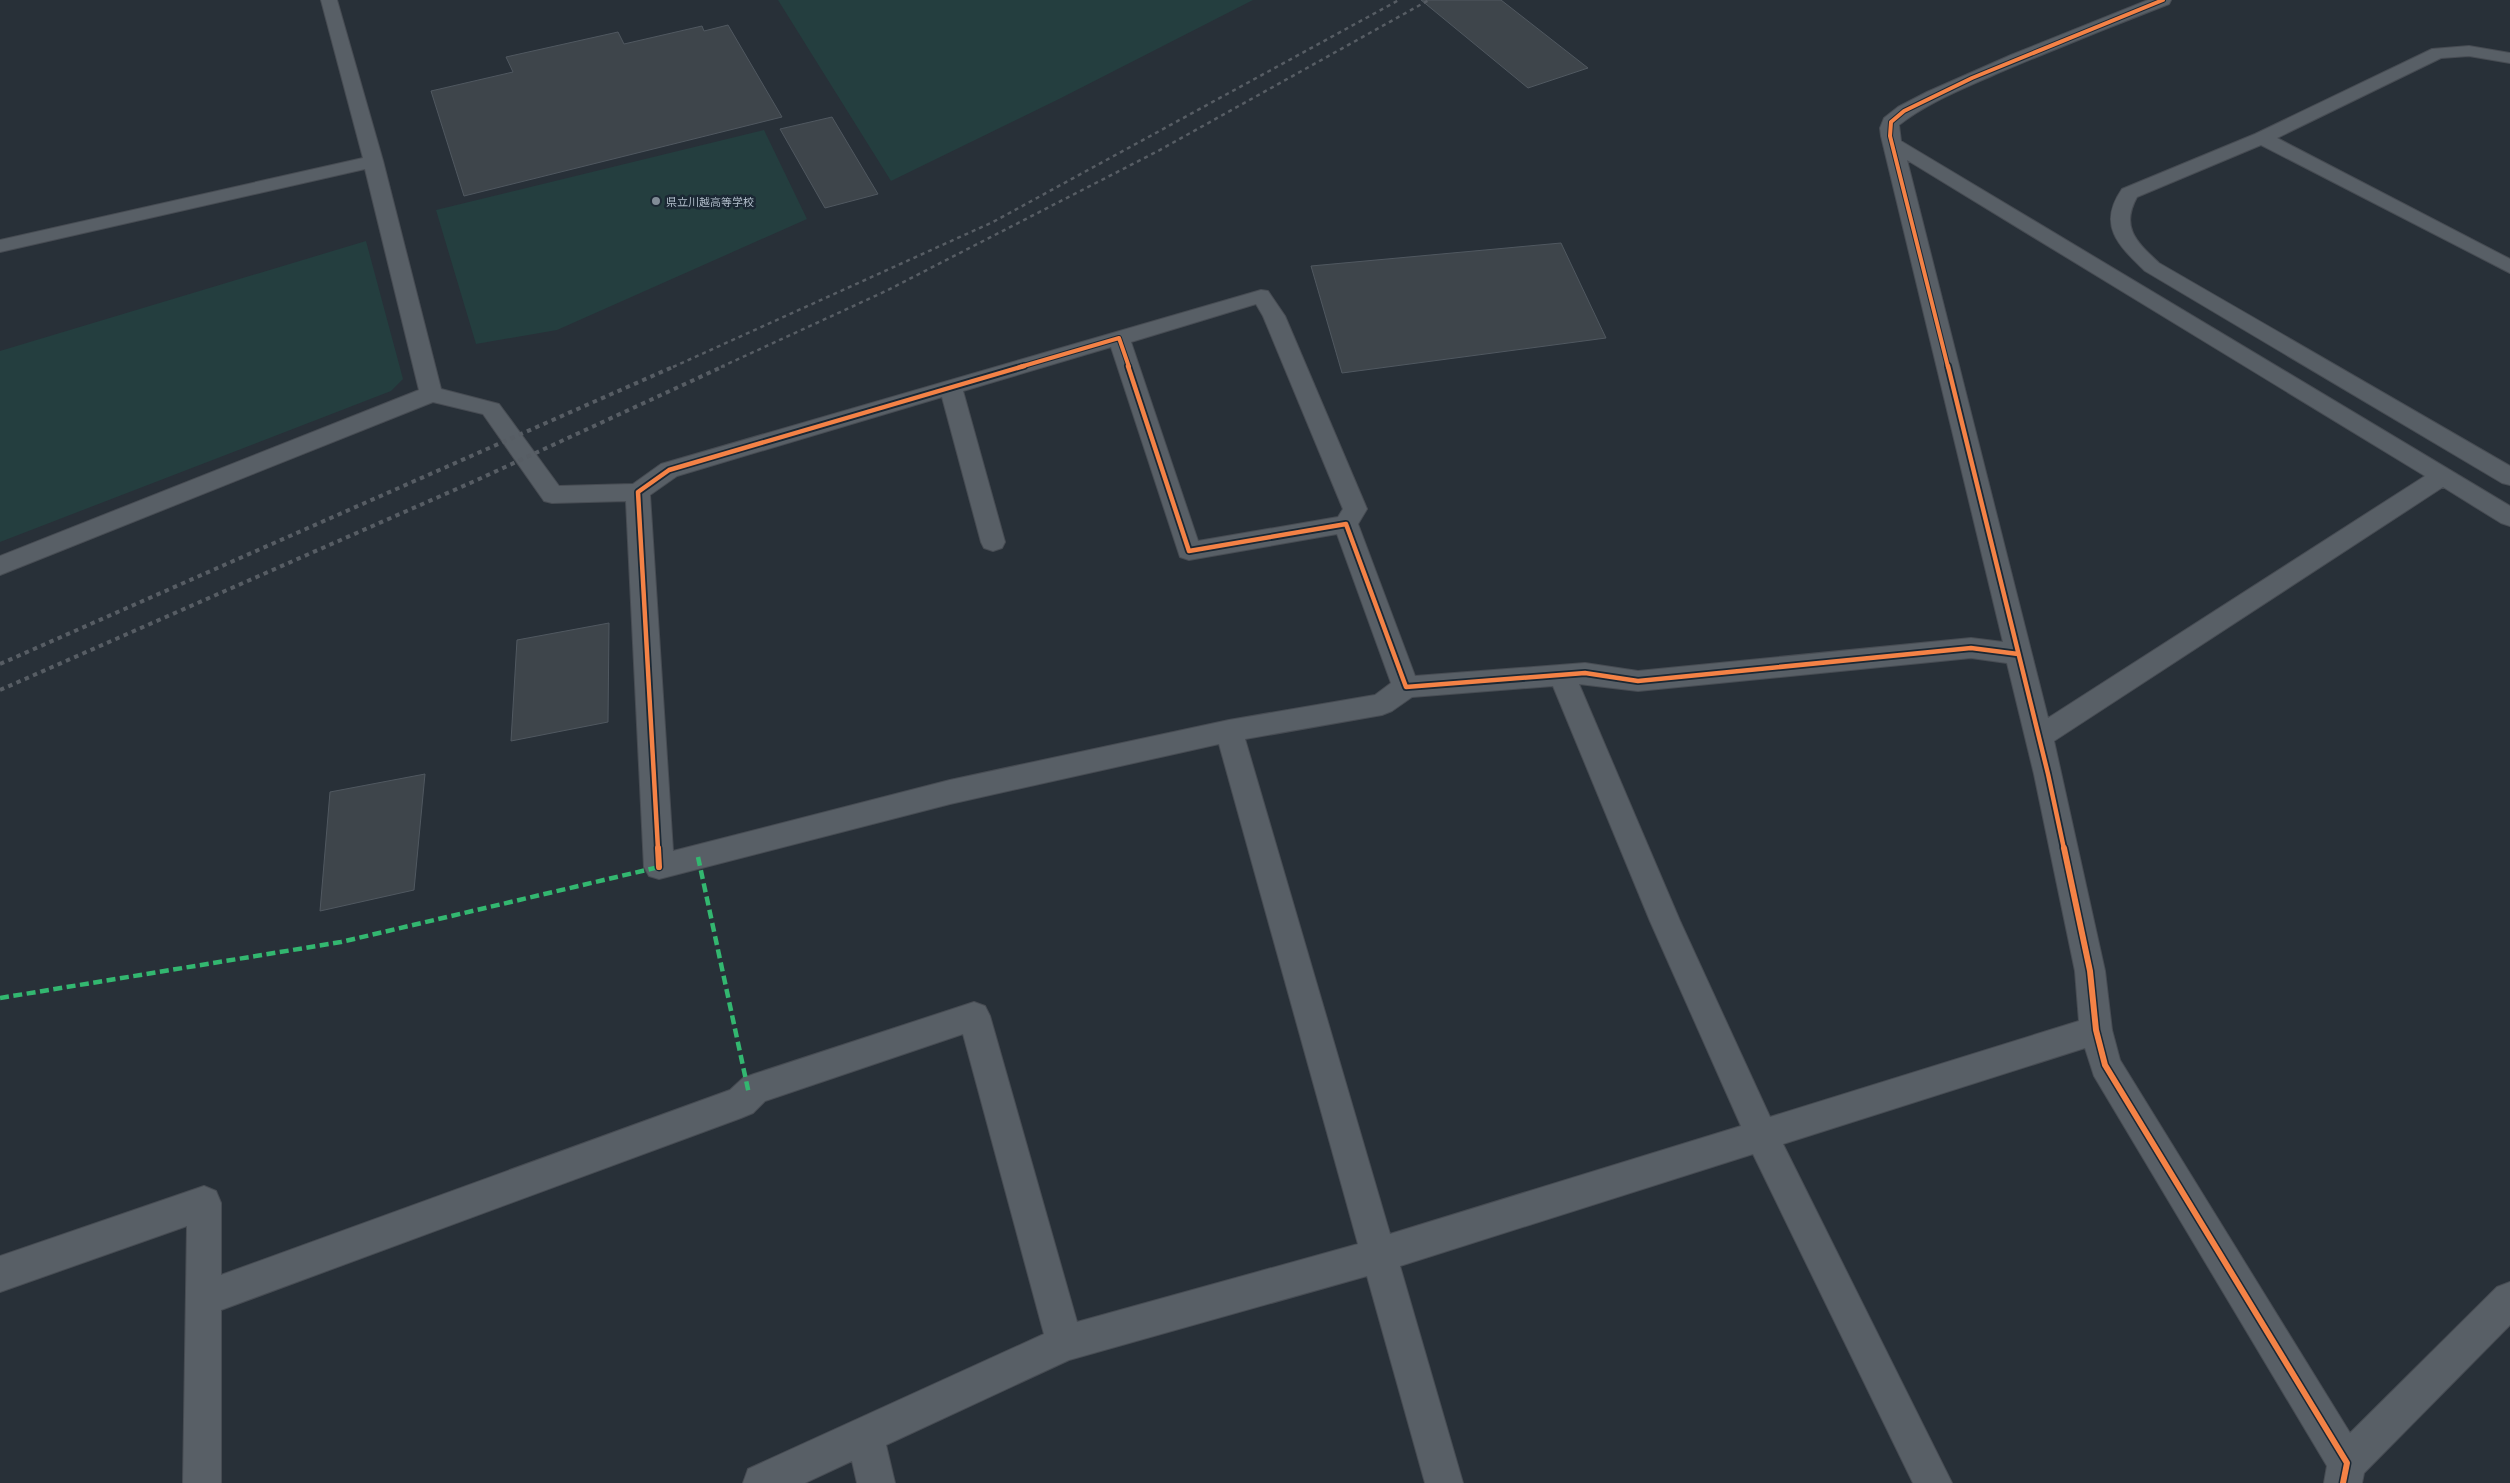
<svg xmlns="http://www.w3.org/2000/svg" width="2510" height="1483" viewBox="0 0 2510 1483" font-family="Manrope,'Noto Sans JP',sans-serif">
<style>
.green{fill:#243e3f}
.building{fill:#3e454b;stroke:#505860}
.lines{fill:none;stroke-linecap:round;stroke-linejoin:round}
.minor-casing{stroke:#474c53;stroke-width:2}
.minor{fill:#585f66;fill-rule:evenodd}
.rail-far1{stroke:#575d64;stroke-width:2.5;stroke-dasharray:4 4;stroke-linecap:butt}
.rail{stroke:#575d64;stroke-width:4;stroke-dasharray:4.5 4.5;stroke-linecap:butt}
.quiet{stroke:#33b770;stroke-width:4.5;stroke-dasharray:9 4.5;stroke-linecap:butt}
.cycleway-far2-casing{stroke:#1b2834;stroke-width:6}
.cycleway-far1-casing{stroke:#1b2834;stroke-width:8}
.cycleway-casing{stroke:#1b2834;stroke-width:9}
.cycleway-far2{stroke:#f48246;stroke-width:4}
.cycleway-far1{stroke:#f48246;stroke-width:4.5}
.cycleway{stroke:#f48246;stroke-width:6}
.poi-dot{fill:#818c97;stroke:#1b2834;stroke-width:2}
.labels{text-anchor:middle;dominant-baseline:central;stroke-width:5;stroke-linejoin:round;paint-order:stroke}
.far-poi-label{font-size:11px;fill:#b1bdca;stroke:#1b2834;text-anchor:start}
</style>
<rect width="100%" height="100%" fill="#283038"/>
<path class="green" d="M778 0H1253L1059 99 891 181Z
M764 130 807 219 557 330 476 344 436 210Z
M366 241 403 379 391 391 0 542V351Z"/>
<path class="building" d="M1421 0H1501L1588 68 1528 88Z
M728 25 782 117 464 196 431 91 513 72 506 57 618 32 624 44 702 26 704 31Z
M832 117 878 194 825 208 780 129Z
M1561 243 1606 338 1342 373 1311 266Z
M609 623 608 722 511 741 517 640Z
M425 774 414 890 320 911 330 792Z"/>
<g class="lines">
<g class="minor-casing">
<path id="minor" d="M321 0H337L383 161 441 389 499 404 559 486 633 484 661 464 1261 290 1268 291 1285 316 1367 509 1358 524 1415 676 1585 663 1638 671 1971 638 2003 642 1881 136 1880 128 1884 118 1898 107 1927 92 2011 55 2148 0H2171L2169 4C2112 26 2055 49 1998 73 1965 88 1928 102 1899 125L1901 141 2510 506V526L2501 523 2443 487 2054 741 2105 971 2112 1030 2120 1060 2350 1433 2497 1287 2510 1282V1325L2364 1473 2362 1483H2324L2327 1466 2094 1076 2085 1048 1783 1144 1952 1483H1913L1753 1154 1400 1266 1463 1483H1425L1367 1276 1069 1360 886 1445 895 1483H857L852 1461 805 1483H743L748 1469 1044 1334 963 1034 765 1101 753 1113 741 1118 221 1310V1483H183L187 1226 0 1292V1256L204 1186 216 1191 221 1203V1275L730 1090 743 1078 754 1074 974 1002 985 1006 990 1016 1077 1322 1358 1244 1219 744 950 804 659 879 649 876 644 867 626 501 552 503 544 501 483 414 433 402 0 575V556L419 390 365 169 0 252V240L363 158ZM1907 160 2425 476 2048 718ZM1256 304 1263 316 1343 509 1338 517 1198 541 1131 342ZM1111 347 1180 557 1189 560 1337 534 1391 683 1375 695 1229 720 950 780 673 851 650 495 677 476 942 397 981 542 984 548 993 551 1002 548 1005 542 963 391ZM1971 658 2007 663 2034 774 2075 971 2079 1021 1770 1117 1680 921 1579 684 1638 691ZM1553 686 1650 921 1741 1126 1390 1234 1245 739 1382 715 1392 711 1412 697Z
M2469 46 2510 53V63L2469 56 2441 58 2277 138 2510 259V273L2261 145 2137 197C2120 228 2137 242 2159 263L2510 466V485L2502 483 2145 271C2118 245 2097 225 2122 189L2255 134 2432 49Z"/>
</g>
<use href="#minor" class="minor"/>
<path class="rail-far1" d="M673 367 993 222 1399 0
M721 367 886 291 1158 151 1429 0"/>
<path class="rail" d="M0 664 675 366
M0 690 477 480 724 366"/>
<path class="quiet" d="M698 857 749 1094
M0 998 341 942 659 867"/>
<g class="cycleway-far2-casing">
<path id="cycleway-far2" d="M1020 367 1119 338 1129 367
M1948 367 1890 136 1891 122 1904 111 1972 78 2163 0"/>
</g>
<g class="cycleway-far1-casing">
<path id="cycleway-far1" d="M1128 366 1189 551 1346 524 1406 687 1585 673 1638 681 1971 648 2018 654
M1948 366 2048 774 2064 849
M658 849 638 492 669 470 1024 366"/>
</g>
<g class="cycleway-casing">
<path id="cycleway" d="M658 848 659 867
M2064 848 2090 971 2096 1030 2105 1065 2347 1463 2343 1483"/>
</g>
<use href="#cycleway-far2" class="cycleway-far2"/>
<use href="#cycleway-far1" class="cycleway-far1"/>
<use href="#cycleway" class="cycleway"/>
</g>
<circle class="poi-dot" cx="656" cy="201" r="5"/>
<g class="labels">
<g class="far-poi-label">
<text x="666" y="201">県立川越高等学校</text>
</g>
</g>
</svg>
